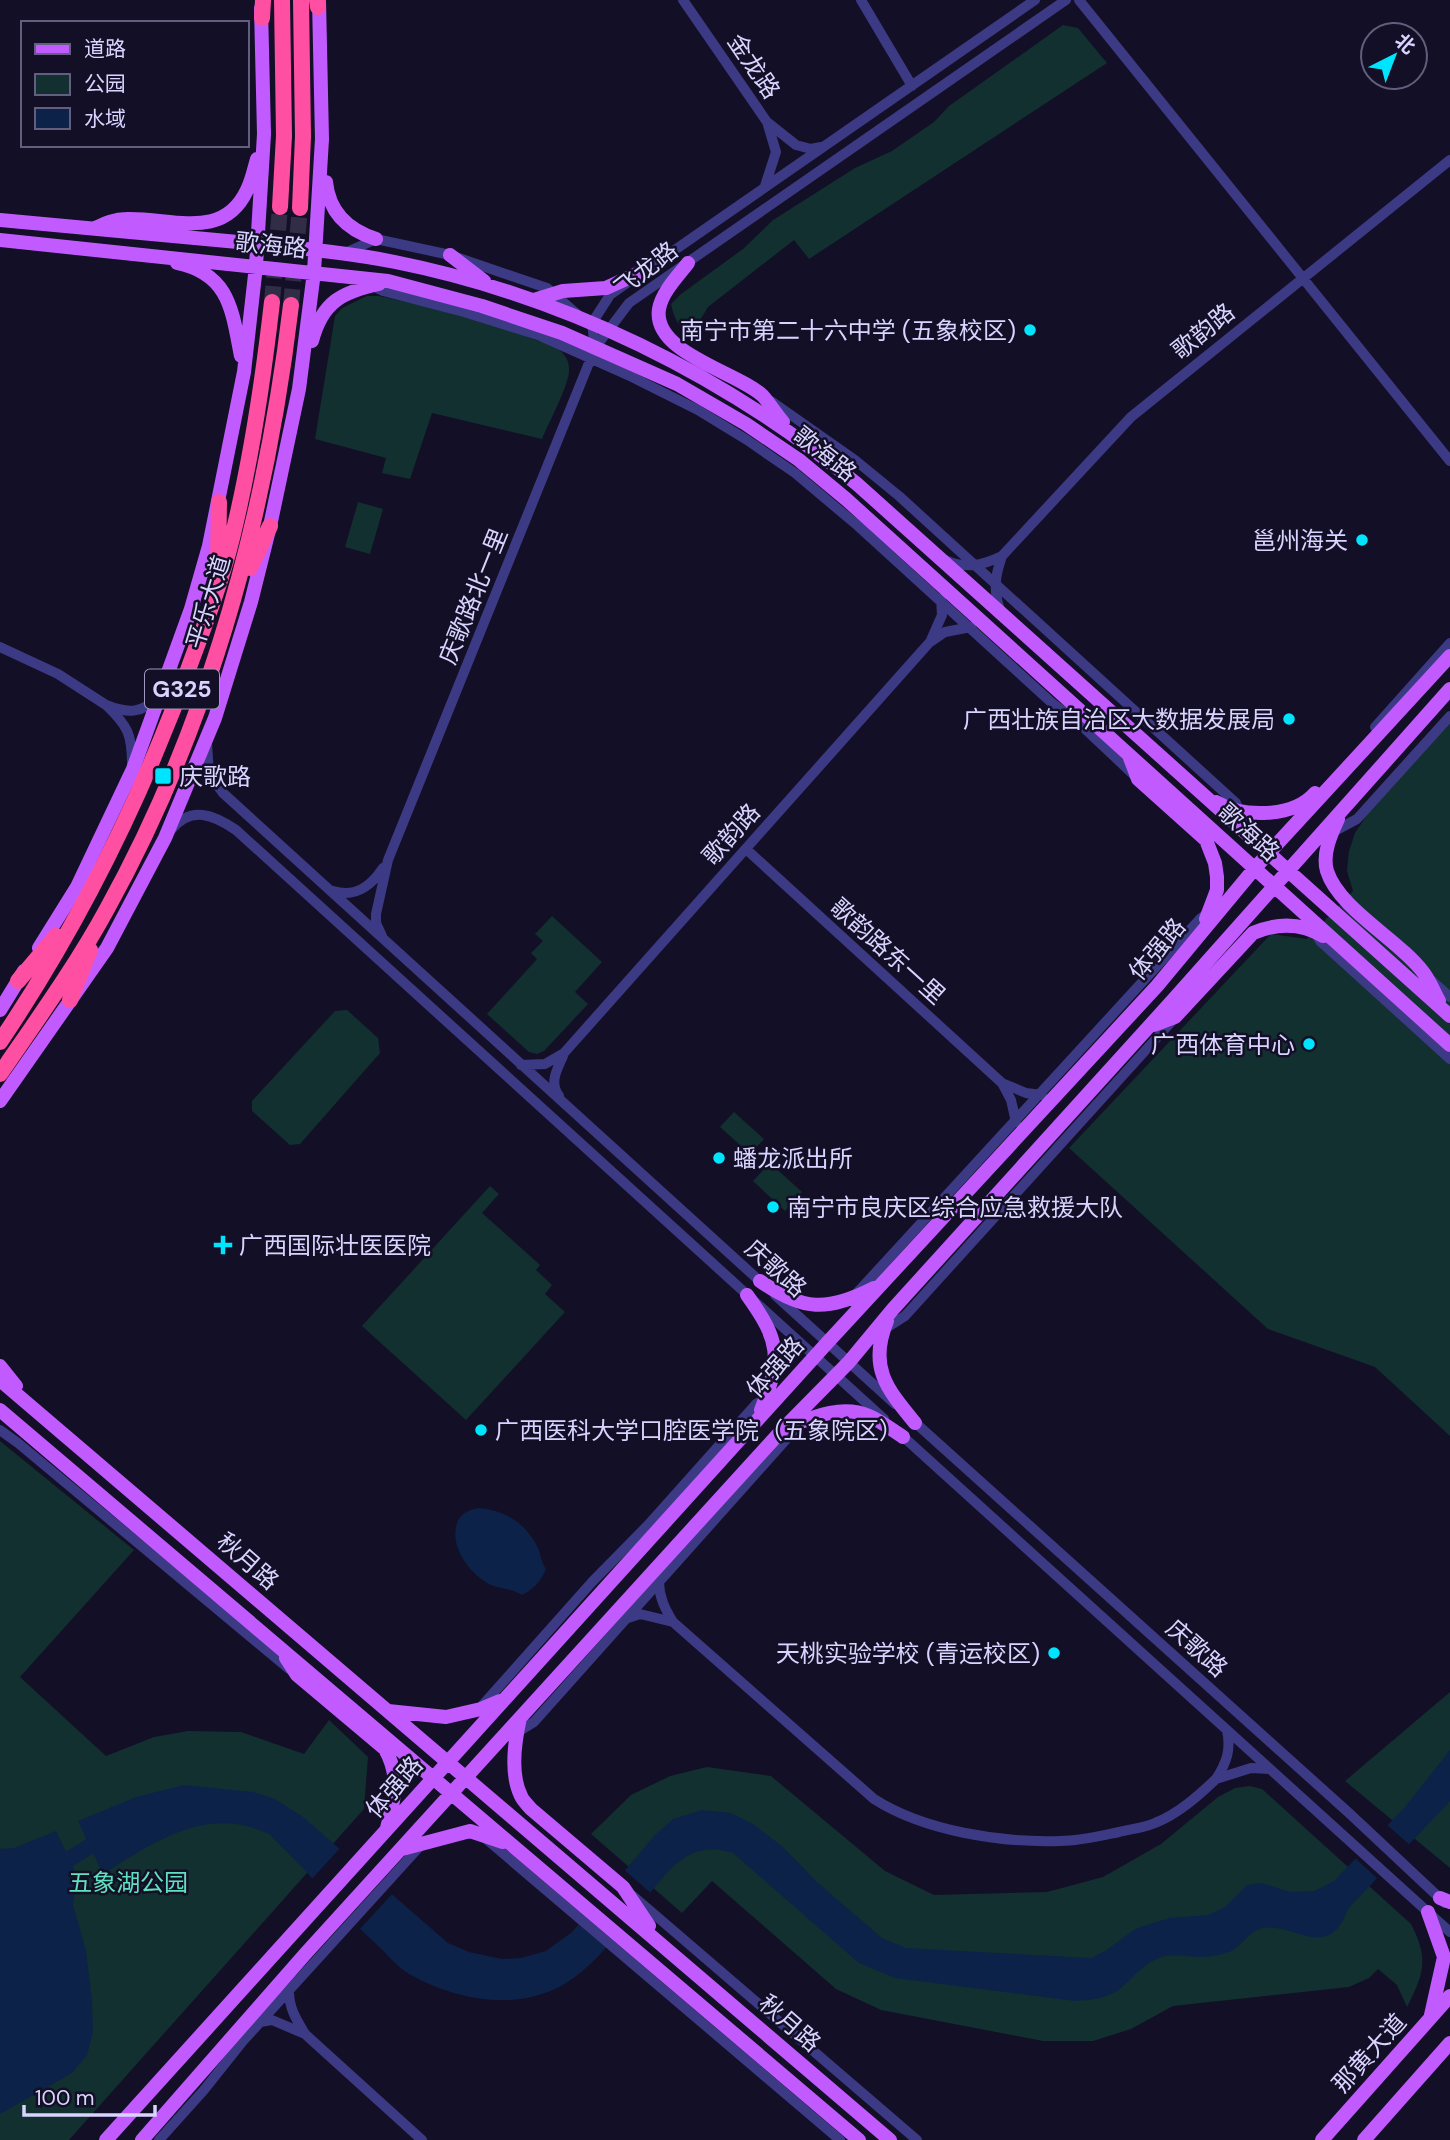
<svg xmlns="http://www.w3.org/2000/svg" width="1450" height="2140" viewBox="0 0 1450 2140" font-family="'DM Sans','Noto Sans SC',sans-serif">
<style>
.green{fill:#12302f}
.water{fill:#0c2248}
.pier{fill:#130f26}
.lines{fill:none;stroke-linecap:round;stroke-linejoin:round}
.river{stroke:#0c2248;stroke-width:16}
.highway-tunnel{stroke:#312d47;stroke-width:16;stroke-dasharray:16 8;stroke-linecap:butt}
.minor{stroke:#3d3a85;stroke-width:10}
.major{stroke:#c25bff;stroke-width:14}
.highway{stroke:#ff4fa3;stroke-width:16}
.poi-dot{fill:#00e5ff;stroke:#130f26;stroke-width:2.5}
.labels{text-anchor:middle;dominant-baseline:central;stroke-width:5;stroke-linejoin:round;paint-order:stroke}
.shield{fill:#130f26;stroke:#9e99be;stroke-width:2}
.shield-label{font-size:23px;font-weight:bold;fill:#d9d4ff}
.street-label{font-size:24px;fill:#d9d4ff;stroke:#130f26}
.poi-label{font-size:24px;fill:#d9d4ff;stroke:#130f26;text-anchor:end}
.park-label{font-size:24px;fill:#5fe0c0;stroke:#130f26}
</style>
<rect width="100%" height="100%" fill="#130f26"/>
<path class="green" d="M1063 25 1078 28 1107 63 809 259 794 240 708 307 691 335C678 327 674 318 671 304L681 294 743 249 773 220 855 168 892 151 934 122 949 106Z
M367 296H379L457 313 554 346C563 352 569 358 569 369 570 384 548 424 542 439L432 413 410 479 382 473 386 458 315 439 335 316 342 308Z
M358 502 383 509 370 554 345 547Z
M1450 716V1436L1375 1367 1268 1329 1069 1148 1271 934 1307 939 1353 891 1347 871 1349 851 1355 833 1369 812Z
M552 916 602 962 575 992 588 1004 544 1051 537 1054 529 1052 487 1014 537 959 531 953 543 941 535 934Z
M347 1010 378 1038 380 1053 300 1144 290 1145 252 1111V1101L335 1011Z
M734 1112 764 1139 750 1154 720 1127Z
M770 1163 802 1192 785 1211 753 1181Z
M490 1186 499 1194 482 1213 540 1265 536 1270 552 1285 545 1294 565 1312 466 1420 362 1326Z
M0 1441 134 1550 20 1677 106 1756 154 1737 188 1731 241 1732 304 1754 329 1720 368 1757 364 1809 69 2140H0Z
M1450 1692V1868L1345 1781Z
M707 1767 771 1776 885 1871 934 1895 1047 1892 1103 1877 1161 1844 1218 1797 1235 1788 1250 1786 1262 1789 1411 1924C1429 1959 1424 1974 1407 2007L1397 1985 1378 1969 1369 1978 1349 1987 1173 2006 1131 2029 1093 2041H1043L881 2010 836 1989 712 1881 682 1913 591 1834 631 1795 670 1776Z"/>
<path class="water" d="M479 1508C505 1510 527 1524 538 1548 541 1555 541 1562 546 1569 541 1581 534 1589 522 1595 514 1589 501 1589 491 1585 472 1576 451 1550 456 1527 458 1515 467 1510 479 1508Z
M1450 1750V1801L1348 1909C1327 1967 1289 1916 1257 1930 1248 1934 1242 1945 1233 1950 1226 1954 1214 1956 1207 1957 1191 1958 1174 1952 1159 1958 1142 1964 1131 1981 1117 1991 1104 1999 1090 2000 1076 2001L895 1978 859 1963 733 1853C717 1848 702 1848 687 1856 667 1868 648 1897 633 1915 615 1937 598 1960 575 1977 526 2014 459 2002 409 1974 397 1967 387 1954 377 1945 339 1910 307 1870 269 1834 207 1805 156 1841 103 1874L78 1821 136 1797 184 1785 253 1792 275 1799 303 1817 448 1943 469 1952 502 1959 521 1958 546 1951 572 1932 656 1834 673 1819 702 1810 731 1813 753 1824 783 1847 817 1882 882 1938 906 1948 1091 1958 1105 1951 1135 1929 1169 1918 1208 1915 1225 1907 1247 1885 1262 1883 1290 1892 1314 1891 1334 1881 1405 1807Z
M56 1831 81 1884 74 1895 73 1905 86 1951 92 2001 93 2032 87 2055 72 2073 0 2114V1849L14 1848Z"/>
<path class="pier" d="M1385 1823 1412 1847 1380 1881 1353 1856Z
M342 1846 394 1892 358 1931 310 1881Z
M622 1868 654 1896 609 1950 576 1922Z"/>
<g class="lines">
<path class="river" d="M53 1869 108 1835"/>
<path class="highway-tunnel" d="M272 302 280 207
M291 305 300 208"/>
<path class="minor" d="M683 0 767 122 796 145 811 149 821 147
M861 0 912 86
M1079 0 1450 461
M765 186 776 152 768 125
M345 253 376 239 450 255 547 288 577 314
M643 272 1035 0
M370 285 383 291 464 312 538 335 632 377 698 410 747 440 795 473 858 526 1052 703 1081 725 1136 777
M595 348 592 323 610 295 627 283
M771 401 855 460 899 496 1236 803 1249 834
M945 560C966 569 981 566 1002 556
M1000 610C993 590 995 576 1002 556L1131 417 1450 160
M931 640 942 615 941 599
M0 647 58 674 106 705
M1375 727 1450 643
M207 743 209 774 223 793 763 1284
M132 765C132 734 128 726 106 705 126 713 143 715 157 696
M171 830C191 805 214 815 236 830L884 1419
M1331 833 1357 819 1450 716
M746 849 1002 1083 1011 1100 1016 1122
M333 891C356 898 371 886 383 868
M1315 931 1320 941 1450 1059
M382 936 376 923V914L388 860 595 348 629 303 1066 0
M1431 980 1450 997
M521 1065 545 1064 564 1053 929 643 945 632 971 627
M1002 1083 1026 1093 1042 1095
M559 1096C549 1082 557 1070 563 1056
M856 1294 1201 918 1211 911
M775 1295 895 1404
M883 1330 905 1316 1173 1020
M910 1418 1349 1813 1445 1903
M0 1430 18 1443 289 1669
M898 1432 1450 1932
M628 1618 640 1614 673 1622C665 1609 659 1597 659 1582
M673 1622 874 1799C924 1831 1001 1843 1060 1841 1080 1841 1100 1836 1119 1832 1131 1829 1144 1828 1155 1823 1178 1814 1198 1796 1216 1779
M479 1709 592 1582 648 1525 756 1404 767 1398
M1227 1730C1231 1750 1227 1762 1216 1779L1251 1768 1270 1769
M513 1735 534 1722 800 1424
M485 1838 840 2140
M633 1896 917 2140
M260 2022 272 2020 305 2034C296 2019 289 2008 289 1991
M305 2034 422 2140
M159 2140 204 2090 243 2041 422 1844"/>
<path class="major" d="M326 182C329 213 348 230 376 239
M0 220C76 227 151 234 227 241 283 247 339 251 395 262 565 296 724 375 857 484L1450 1016
M95 228C106 223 115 219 126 219 170 217 223 242 247 190 252 180 254 169 257 159
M0 240 388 281 482 306 562 333 677 384 746 424 799 460 846 499 1450 1045
M450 255 484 281
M177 263C230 274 232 311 241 356
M688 263C678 276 662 292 659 309 652 353 738 372 763 396 770 404 776 414 783 422
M534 300 563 291 606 288 648 269
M312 341C322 302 342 292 379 284
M1130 758 1138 779 1206 840 1215 863 1217 877V890L1206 919
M1216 802C1243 818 1293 818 1315 793
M1338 819C1331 834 1322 854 1327 871 1339 909 1399 940 1423 972 1430 981 1434 992 1439 1001
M39 948 77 887 133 769 191 609 209 546 244 372 256 266 264 134 261 8
M0 1010 24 971
M1154 1025 1175 1017 1253 933C1277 923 1300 922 1323 936
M0 1101 107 948 165 838 215 718 251 602 270 526 299 389 314 272 322 139 319 0
M760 1281C803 1311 827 1312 874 1288
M747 1295C780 1341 782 1357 761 1410
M887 1321C868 1367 887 1389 915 1423
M0 1366 16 1386
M0 1380 890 2140
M0 1410 859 2140
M788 1427C813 1417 842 1404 869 1416 881 1421 892 1430 903 1437
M286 1658 297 1675 385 1749C401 1777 394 1799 387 1828
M388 1711 446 1717 481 1709 500 1701
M520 1718C515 1740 510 1774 521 1796 523 1801 528 1805 531 1809L623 1887 649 1926
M402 1849 470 1831 503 1842
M1440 1898 1450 1902
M1428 1912 1444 1957 1431 2015
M106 2140 827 1343 1157 986 1255 868 1450 656
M142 2140 306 1953 783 1429 849 1362 893 1309 1173 1000 1450 689
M1322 2140 1450 1996
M1364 2140 1450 2043"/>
<path class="highway" d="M317 0 318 7
M262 18 263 0
M280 207 284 136 282 0
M300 208 303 136 301 0
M218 566 219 502
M250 568 270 526
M18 981 56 936
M70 1000 90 950
M0 1042C80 923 144 793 192 659 207 619 222 579 232 538 251 461 263 381 272 302
M0 1074C37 1020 76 966 107 909 210 723 266 515 291 305"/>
</g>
<g class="poi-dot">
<circle cx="1030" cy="330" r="7"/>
<circle cx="1362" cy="540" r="7"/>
<circle cx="1289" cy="719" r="7"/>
<rect x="154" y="767" width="18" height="18" rx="3.5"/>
<circle cx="1309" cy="1044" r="7"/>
<circle cx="719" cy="1158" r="7"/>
<circle cx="773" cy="1207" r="7"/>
<path d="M219.5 1234.5h7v7h7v7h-7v7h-7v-7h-7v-7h7z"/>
<circle cx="481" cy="1430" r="7"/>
<circle cx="1054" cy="1653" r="7"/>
</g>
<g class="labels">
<rect class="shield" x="145" y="669.5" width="74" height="39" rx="5"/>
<g class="shield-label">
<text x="182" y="689">G325</text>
</g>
<g class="street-label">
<text transform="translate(754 66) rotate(56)">金龙路</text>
<text transform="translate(271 245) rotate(6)">歌海路</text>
<text transform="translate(646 269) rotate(-38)">飞龙路</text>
<text transform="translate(1203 331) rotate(-39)">歌韵路</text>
<text transform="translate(825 454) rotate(38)">歌海路</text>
<text transform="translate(473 596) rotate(-68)">庆歌路北一里</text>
<text transform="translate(208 602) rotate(-73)">平乐大道</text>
<text transform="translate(1249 832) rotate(42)">歌海路</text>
<text transform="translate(731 834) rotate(-48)">歌韵路</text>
<text transform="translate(1157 949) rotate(-50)">体强路</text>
<text transform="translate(888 951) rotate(42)">歌韵路东一里</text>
<text transform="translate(776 1268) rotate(42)">庆歌路</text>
<text transform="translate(775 1367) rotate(-48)">体强路</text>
<text transform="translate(248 1561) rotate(41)">秋月路</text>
<text transform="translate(1197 1648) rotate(42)">庆歌路</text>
<text transform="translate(394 1787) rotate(-49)">体强路</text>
<text transform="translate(790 2023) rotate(41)">秋月路</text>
<text transform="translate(1369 2053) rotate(-48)">那黄大道</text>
</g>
<g class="poi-label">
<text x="1016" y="330">南宁市第二十六中学 (五象校区)</text>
<text x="1348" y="540">邕州海关</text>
<text x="1275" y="719">广西壮族自治区大数据发展局</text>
<text x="179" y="776" text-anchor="start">庆歌路</text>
<text x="1295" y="1044">广西体育中心</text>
<text x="733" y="1158" text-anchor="start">蟠龙派出所</text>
<text x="787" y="1207" text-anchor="start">南宁市良庆区综合应急救援大队</text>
<text x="239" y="1245" text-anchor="start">广西国际壮医医院</text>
<text x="495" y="1430" text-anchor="start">广西医科大学口腔医学院（五象院区）</text>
<text x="1040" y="1653">天桃实验学校 (青运校区)</text>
</g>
<g class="park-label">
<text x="128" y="1882">五象湖公园</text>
</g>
</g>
<rect x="21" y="21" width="228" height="126" fill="#130f26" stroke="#625e7d" stroke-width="2"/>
<rect x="35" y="44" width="35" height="10" fill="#c25bff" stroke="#625e7d" stroke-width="2"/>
<text x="84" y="56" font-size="21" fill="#d9d4ff">道路</text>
<rect x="35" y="74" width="35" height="21" fill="#12302f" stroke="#625e7d" stroke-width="2"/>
<text x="84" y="91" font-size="21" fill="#d9d4ff">公园</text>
<rect x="35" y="108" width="35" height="21" fill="#0c2248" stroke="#625e7d" stroke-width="2"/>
<text x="84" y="126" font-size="21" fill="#d9d4ff">水域</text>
<g transform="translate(1394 56) rotate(42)"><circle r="33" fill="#130f26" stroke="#625e7d" stroke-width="2"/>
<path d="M0-5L12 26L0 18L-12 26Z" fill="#00e5ff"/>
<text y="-10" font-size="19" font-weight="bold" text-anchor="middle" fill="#d9d4ff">北</text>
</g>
<path d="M24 2105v10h131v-10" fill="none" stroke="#d9d4ff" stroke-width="3.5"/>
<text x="35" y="2105" font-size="21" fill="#d9d4ff" stroke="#130f26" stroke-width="5" paint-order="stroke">100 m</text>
</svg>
